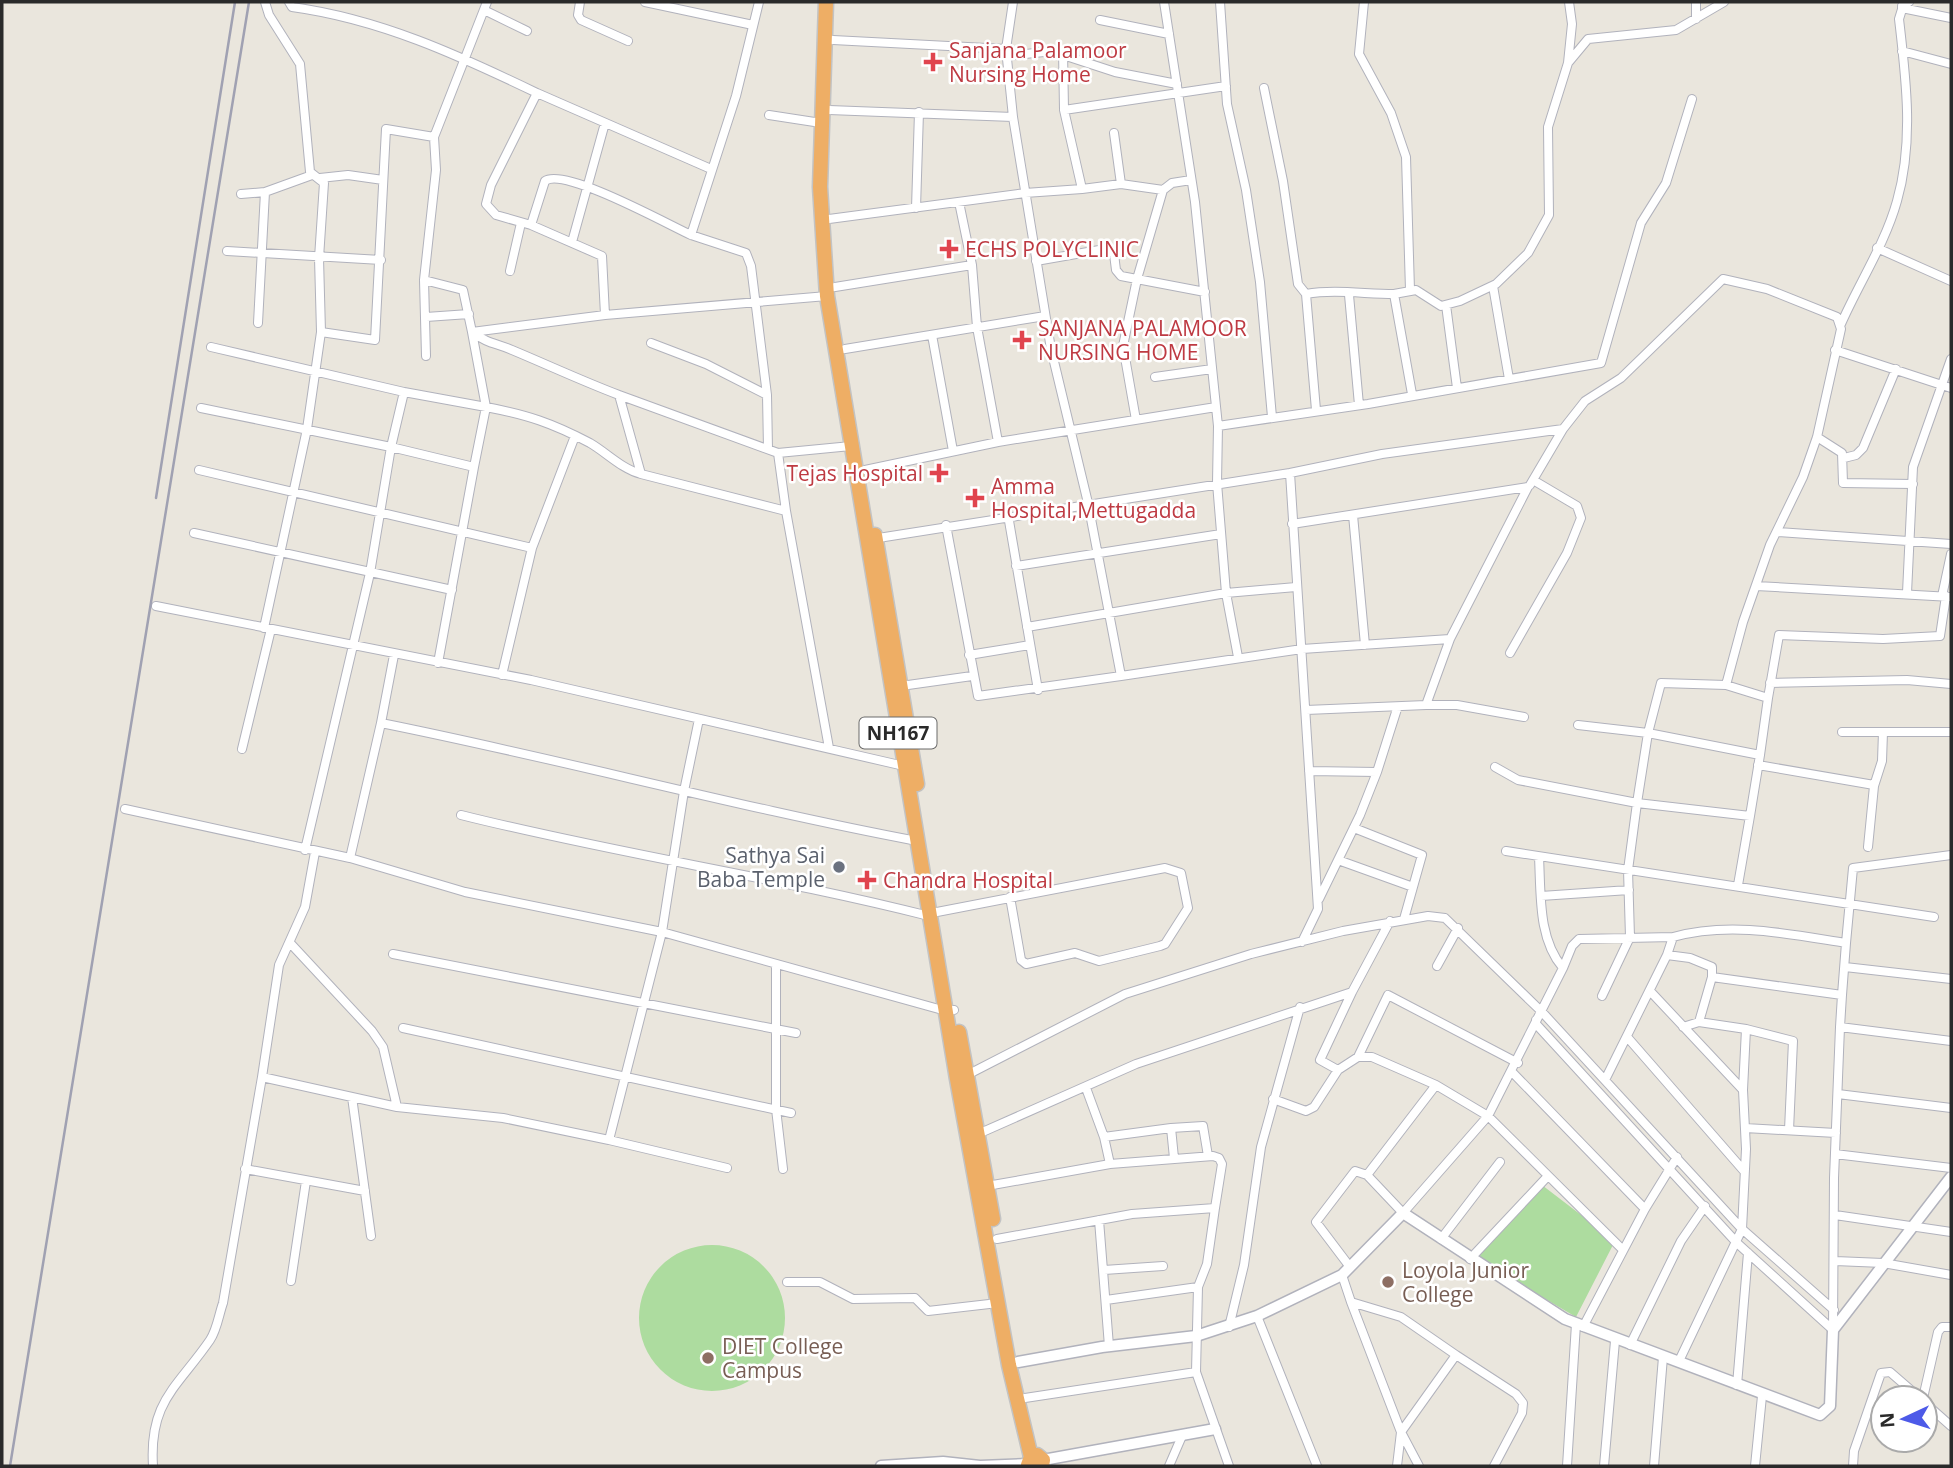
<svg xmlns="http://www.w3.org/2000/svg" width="1953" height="1468" viewBox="0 0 1953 1468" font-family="'Open Sans',sans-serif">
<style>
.green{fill:#addc9f}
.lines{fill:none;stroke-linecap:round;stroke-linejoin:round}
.street-casing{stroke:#b1b2bc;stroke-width:10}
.secondary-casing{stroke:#b1b2bc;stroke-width:13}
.highway-casing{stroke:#c3c3c3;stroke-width:17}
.street{stroke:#fff;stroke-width:8}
.secondary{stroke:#fff;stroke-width:10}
.highway{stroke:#eeae65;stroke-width:14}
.rail{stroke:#a0a1b2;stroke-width:2.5}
.health-dot{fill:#e0444e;stroke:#fff;stroke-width:2.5}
.worship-dot{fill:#6b7280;stroke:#fff;stroke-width:2.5}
.education-dot{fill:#8d6e63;stroke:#fff;stroke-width:2.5}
.labels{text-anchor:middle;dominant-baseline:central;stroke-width:5;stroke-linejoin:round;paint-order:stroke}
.shield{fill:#fff;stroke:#6a6a6a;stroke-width:2}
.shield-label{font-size:19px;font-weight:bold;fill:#2a2a2a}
.health-label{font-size:21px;fill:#be3a42;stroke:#fff;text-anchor:start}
.worship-label{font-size:21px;fill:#5b616d;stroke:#fff;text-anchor:end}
.education-label{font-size:21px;fill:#785e54;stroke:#fff;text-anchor:start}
</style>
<rect width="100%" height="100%" fill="#eae6dd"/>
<path class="green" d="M1538 1182 1615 1241 1576 1317 1475 1258Z
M639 1318a73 73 0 1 1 146 0a73 73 0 1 1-146 0Z"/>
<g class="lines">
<g class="street-casing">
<path id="street" d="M265 2 269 15 300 64 310 172 324 183 319 258 321 332
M289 2 292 7C380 19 458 55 537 93
M580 2 578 15 581 20 628 41
M645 2 753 25
M1164 2 1195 202 1218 426 1217 483 1226 593 1238 657
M1220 2 1227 104 1246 190 1260 282 1272 417
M1364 2 1359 54 1391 113 1406 157 1410 290
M1902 6V8L1951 18
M484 10 527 31
M1696 19V2
M1100 20 1169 34
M833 40 1006 49
M1902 51 1951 64
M1063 55 1115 72 1177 84
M1007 56 1063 50 1064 110
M1568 63 1588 39 1676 30 1724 2
M1264 88 1283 181 1298 284 1306 294
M829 110 1013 117 1051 349 1088 503 1121 676 1302 649 1450 639 1426 705 1306 710
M769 115 821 123
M1013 117 1006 49 1013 2
M1114 133 1121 184
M434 137 487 2
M711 169 537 93 491 185 486 204 496 215 531 225 545 181C564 167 667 224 691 235L736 96 759 2
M320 178 348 175 383 180
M1082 189 1121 184 1163 190
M241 194 265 192 312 175
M916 208 919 112
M829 219 1025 193 1082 189 1064 110 1226 86
M531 225 602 256 605 315
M691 235 746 253 751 266 767 395
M572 242 605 123
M1877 248 1951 281
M227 251 381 260
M1036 261 1105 249 1114 254 1116 270 1121 276 1205 292
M972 265 977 327 998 442 1216 407
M510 271 521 223
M424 280 463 290 472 332 605 315 827 296
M1493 286 1509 379
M835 287 972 265 959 202
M1349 295 1359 405
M1446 305 1457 388
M426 317 469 314
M258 323 265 192
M1841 324C1859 283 1885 244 1897 201 1914 142 1906 79 1899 19L1903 6 1909 2
M472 332C488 344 496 343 512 350 548 365 582 381 619 395L641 474C622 469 607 453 590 443 552 423 528 415 486 407Z
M932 335 953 451
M651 343 706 364 767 395 768 449
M845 349 1045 316
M1835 350 1951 388
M1155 377 1212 369
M404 392 486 407 474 467
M1412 394 1394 294 1416 290 1441 306 1460 301 1496 284 1528 253 1549 215 1548 127 1568 63 1572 24 1569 2
M619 395 778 453 786 511 641 474
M201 408 391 447 404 392 211 347
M1316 410 1306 294C1334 289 1365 294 1394 294
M1136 420 1123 346 1137 279 1163 190 1172 183 1191 180
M1218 426 1368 404 1601 363 1641 223 1666 183 1692 99
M1817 437 1842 453 1843 483 1913 484
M778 453 851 446
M1844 458 1856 455 1863 448 1896 369
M199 470 532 548
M865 470 998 442
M1290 473 1382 454 1563 429 1585 401 1621 378 1723 279 1767 289 1837 317 1841 329 1817 437 1803 477 1770 545 1743 622 1726 685 1661 683 1648 733 1760 755 1750 816
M1530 485 1563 429
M786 511 829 748
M1008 515 1038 690
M1353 515 1365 645
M1292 524 1528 487 1450 639
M946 525 978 696 1121 676
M1778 532 1951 544
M194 533 452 590
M872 539 1290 473 1318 909 1302 942
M1016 566 1221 534
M1756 586 1951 597
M1907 593 1913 467 1951 359
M1942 596 1951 554
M156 606 531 680 904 766
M1027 627 1226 593 1296 587
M264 628 307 429 321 332 375 340 386 129 434 137 436 170 424 280 426 356
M1510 653 1567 553 1581 518 1577 506 1533 480
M969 655 1030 645
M502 675 532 548 575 436
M1770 683 1907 680 1951 684
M1726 685 1768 698 1779 635 1883 639 1940 636 1946 596
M901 686 972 676
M1426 705H1457L1524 717
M699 719 684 791 662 932 946 1011 954 1010
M381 723 394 655
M1578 725 1648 733 1637 803 1750 816 1738 885
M1842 732H1951
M242 749 271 629
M1760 755 1768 698
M1758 765 1874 785
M1495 767 1518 780 1637 803 1628 870 1630 937 1602 996
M1309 771 1377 772 1360 815 1319 899
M1377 772 1397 709
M125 809 350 858
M461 815C616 854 775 877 929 916
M1354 828 1422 855 1404 919
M1868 847 1874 786 1882 761 1883 732
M305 850 370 573 391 447 474 467 438 663
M1506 851 1934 917
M1338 860 1413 887
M1541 896 1629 890
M937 912 1165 868 1181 873 1188 908 1165 944 1160 946 1099 961 1075 953 1026 964 1021 960 1010 897
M1846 943 1853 868 1951 855
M291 944 372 1031 383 1047 397 1107 503 1118 609 1140 662 932 465 892 350 858 381 723C561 759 737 807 917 841
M393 954 796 1033
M1667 955 1673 937C1730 921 1789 934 1846 943L1842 995
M776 964V1109L783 1169
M1437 966 1458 928
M1845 967 1951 979
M1563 968 1572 946 1579 939 1673 937
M1650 991 1743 1090 1746 1149 1742 1229 1679 1361
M1352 992 1390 921
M1536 1020V1024L1737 1243 1833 1330
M1699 1022 1712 977
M1683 1027 1699 1022 1746 1029 1743 1090
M403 1028 791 1113
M1746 1029 1793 1041 1789 1130
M1628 1038 1744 1171
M1358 1057 1388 995 1518 1063
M1338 1070 1358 1057H1372L1436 1085
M1512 1072 1645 1209
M967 1075 1125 994 1251 954 1343 931 1428 916 1445 918 1542 1012 1742 1229 1834 1310
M262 1077 279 965 305 907 315 852
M1605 1080 1667 955 1690 958 1712 967V977L1842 995 1840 1027
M1086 1088 1104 1137
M1838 1094 1951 1108
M352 1097 371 1236
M1171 1128 1203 1126 1208 1156
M1745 1128 1836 1133
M978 1134 1136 1064 1352 992 1320 1060 1338 1070 1314 1107 1306 1111 1273 1099
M609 1140 727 1168
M1835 1154 1951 1168
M1110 1164 1104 1137 1171 1128 1174 1158
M245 1169 365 1191
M1367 1175 1403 1213 1488 1116 1563 968C1538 939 1541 895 1539 857
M987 1186 1110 1164 1213 1156 1219 1158 1222 1164 1215 1208
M1835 1215 1951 1232
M1099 1220 1109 1346
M997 1239 1132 1214 1215 1208 1207 1264 1198 1287 1196 1372 1229 1466
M1441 1239 1500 1162
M1470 1259 1547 1177
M1835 1261 1883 1263 1951 1275
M1350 1267 1316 1222 1355 1171 1367 1175 1436 1085 1488 1116 1623 1250
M1104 1270 1163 1266
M1342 1275 1351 1302 1401 1317 1456 1355
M291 1281 306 1181
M787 1282H820L853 1299 915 1298 928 1311 998 1303
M1106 1300 1198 1287
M1351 1302 1401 1432 1456 1355 1516 1394 1523 1403 1522 1413 1494 1466
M1257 1316 1317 1466
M1229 1327 1244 1265 1261 1147 1300 1007
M1583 1327 1645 1209 1677 1157
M1833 1329 1834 1178 1840 1027 1951 1041
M1630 1345 1681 1241 1705 1206
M1737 1385 1748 1253
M1025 1398 1196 1372
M1923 1398 1938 1332 1942 1327H1951
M1925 1403 1951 1426
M153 1466C149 1401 177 1388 210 1340 217 1330 219 1314 223 1303L262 1077 397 1107
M1169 1466 1182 1436
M1397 1466 1401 1432 1419 1466
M1567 1466 1576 1324
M1604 1466 1615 1341
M1654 1466 1663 1357
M1755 1466 1762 1396
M1853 1466 1854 1451 1881 1373 1890 1372 1920 1398"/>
</g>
<g class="secondary-casing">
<path id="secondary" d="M1018 1362 1102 1347 1196 1336 1257 1316 1342 1275 1403 1213 1565 1319 1820 1415 1830 1406 1833 1330 1951 1177
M1043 1460 1215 1429
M881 1466 943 1462 980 1466 1028 1464"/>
</g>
<g class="highway-casing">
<path id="highway" d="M826 2 820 187 827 296 957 1079 1009 1365 1031 1457
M875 535 917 784
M959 1032 993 1219
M1028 1465 1031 1457 1037 1455 1043 1460 1042 1466"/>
</g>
<use href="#street" class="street"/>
<use href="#secondary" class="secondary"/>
<use href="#highway" class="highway"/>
<path class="rail" d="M156 498 235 2
M10 1466 249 2"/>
</g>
<g class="health-dot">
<path d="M929.5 51.5h7v7h7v7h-7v7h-7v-7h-7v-7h7z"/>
<path d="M945.5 238.5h7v7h7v7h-7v7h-7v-7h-7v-7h7z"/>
<path d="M1018.5 329.5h7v7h7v7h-7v7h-7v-7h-7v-7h7z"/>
<path d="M935.5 462.5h7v7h7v7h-7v7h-7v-7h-7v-7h7z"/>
<path d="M971.5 487.5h7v7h7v7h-7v7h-7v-7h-7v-7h7z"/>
<path d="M863.5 869.5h7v7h7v7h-7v7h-7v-7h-7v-7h7z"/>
</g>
<circle class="worship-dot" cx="839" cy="867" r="7"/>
<g class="education-dot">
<circle cx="1388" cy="1282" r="7"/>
<circle cx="708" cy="1358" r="7"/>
</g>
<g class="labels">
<rect class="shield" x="859.5" y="717.5" width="77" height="31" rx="5"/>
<g class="shield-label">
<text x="898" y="733">NH167</text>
</g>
<g class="health-label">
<text x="949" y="50">Sanjana Palamoor<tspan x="949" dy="24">Nursing Home</tspan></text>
<text x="965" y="249">ECHS POLYCLINIC</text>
<text x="1038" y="328">SANJANA PALAMOOR<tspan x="1038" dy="24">NURSING HOME</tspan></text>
<text x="923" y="473" text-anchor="end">Tejas Hospital</text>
<text x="991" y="486">Amma<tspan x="991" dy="24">Hospital,Mettugadda</tspan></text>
<text x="883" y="880">Chandra Hospital</text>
</g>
<g class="worship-label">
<text x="825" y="855">Sathya Sai<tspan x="825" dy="24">Baba Temple</tspan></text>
</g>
<g class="education-label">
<text x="1402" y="1270">Loyola Junior<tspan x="1402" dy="24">College</tspan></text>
<text x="722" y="1346">DIET College<tspan x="722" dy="24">Campus</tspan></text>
</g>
</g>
<rect width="1953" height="1468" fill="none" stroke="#2a2a2a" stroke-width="7"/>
<g transform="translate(1904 1419) rotate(266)"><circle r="33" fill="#ffffff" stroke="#aaaaaa" stroke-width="2"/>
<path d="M0-5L12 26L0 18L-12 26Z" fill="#4d5ae8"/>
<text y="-10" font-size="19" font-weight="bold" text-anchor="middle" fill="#2a2a2a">N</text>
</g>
</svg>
